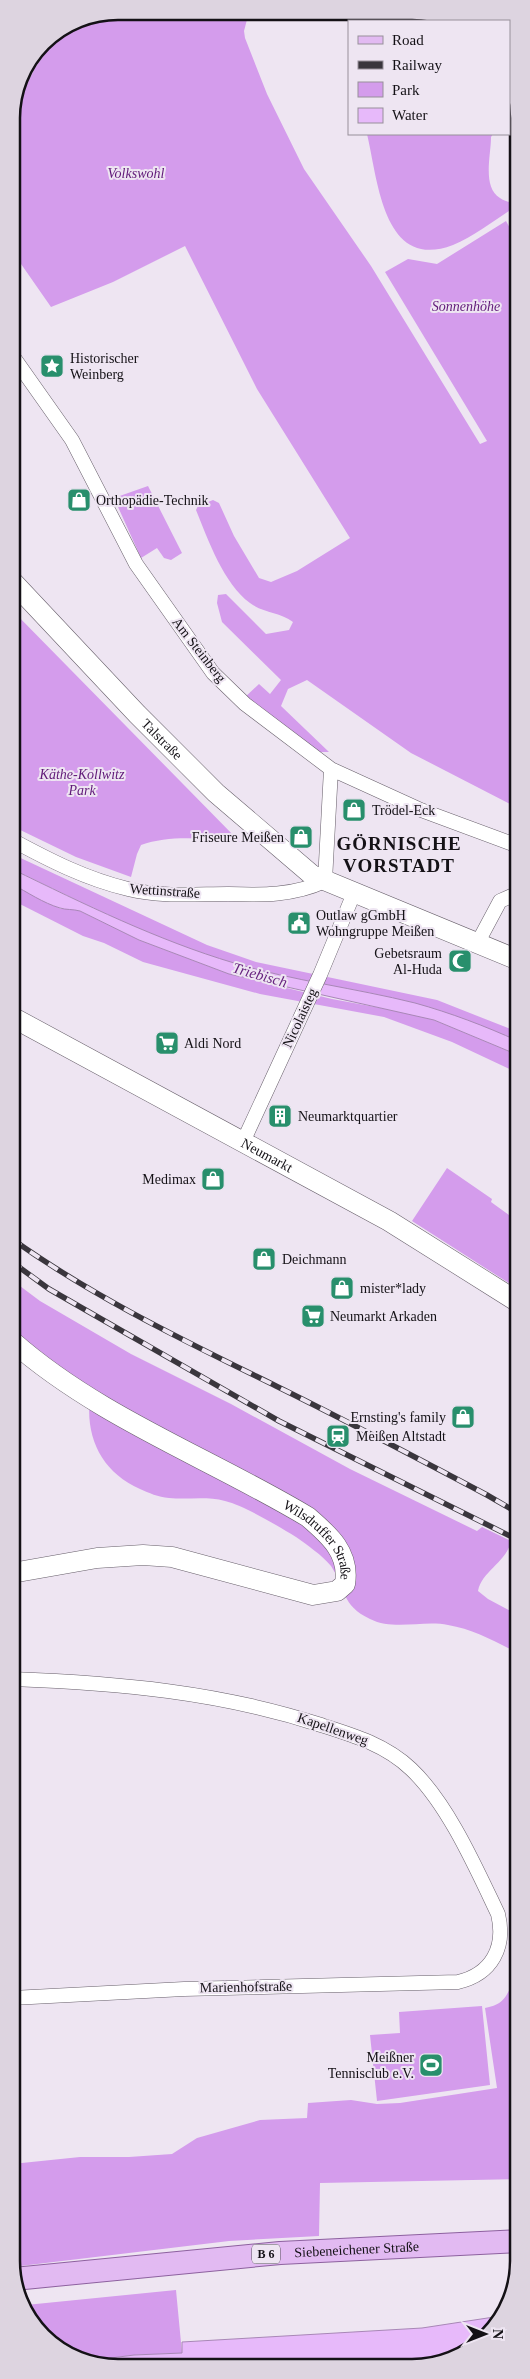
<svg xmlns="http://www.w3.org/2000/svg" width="530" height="2379" viewBox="0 0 530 2379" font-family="'Times New Roman',serif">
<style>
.green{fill:#d49cec}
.water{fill:#e7b9fa;stroke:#a887b6}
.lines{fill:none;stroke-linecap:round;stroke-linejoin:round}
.street-casing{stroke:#675f6a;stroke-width:15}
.secondary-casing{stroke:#675f6a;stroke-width:21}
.primary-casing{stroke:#8d619f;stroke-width:24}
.street{stroke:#fff;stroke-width:14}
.secondary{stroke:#fff;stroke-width:20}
.primary{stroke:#e2baf2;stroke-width:22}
.rail-casing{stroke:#3a363d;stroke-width:5.5}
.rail{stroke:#eee5f2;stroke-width:4;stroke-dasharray:11;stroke-linecap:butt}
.labels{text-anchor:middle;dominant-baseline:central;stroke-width:4;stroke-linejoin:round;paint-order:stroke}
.shield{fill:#eee5f2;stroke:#555158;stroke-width:1}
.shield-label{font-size:12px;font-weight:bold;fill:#141116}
.park-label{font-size:14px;font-style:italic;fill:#601978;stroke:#eee5f2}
.poi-label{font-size:14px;fill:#141116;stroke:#eee5f2;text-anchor:start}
.street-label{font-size:14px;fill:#141116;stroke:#eee5f2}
.water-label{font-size:15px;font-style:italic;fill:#67227f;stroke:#eee5f2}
.district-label{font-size:19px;font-weight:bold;letter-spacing:1px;fill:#141116;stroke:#eee5f2}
.rim{fill:none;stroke:#141116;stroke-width:2.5}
</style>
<rect width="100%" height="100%" fill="#eee5f2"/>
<path class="green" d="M118 11 249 12 244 31 245 38 267 94 304 169 371 266 480 444 487 441 385 272 408 259 437 264 506 221 518 243V808L411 753 307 680 288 689 281 706 329 752H316L243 699 259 684 270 694 281 680 222 622 217 603 218 595 226 594 266 634 289 630 293 622C280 612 263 613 250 603 224 584 208 540 196 510L198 506 213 500 219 503 234 536 259 578 271 582 297 571 350 538 257 389 185 246 113 282 51 307 12 251 11 115 35 68 60 31 77 19Z
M369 13H433L447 21H368Z
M367 134H493L491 137C491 156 482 187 500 198 505 202 513 202 518 205 497 218 475 236 453 245 383 272 378 180 367 134Z
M148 486 182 553 171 560 164 558 157 548 141 558 114 498Z
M12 610 240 842C209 839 171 834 141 845L137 854 131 877 76 857 12 826Z
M12 854 207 945 233 954 256 962 437 1000 518 1032V1041C429 1001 331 990 237 964 160 942 87 905 14 870L12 869Z
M12 884 61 909 71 908 80 911 139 940 229 974 332 999 408 1013 434 1020 518 1055V1073L452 1042 384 1017 260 994 143 962 104 943 83 936 12 900Z
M447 1168 492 1199 491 1202 516 1220 518 1217V1289L412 1221Z
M12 1280 40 1301 131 1354 231 1404 350 1469 477 1531 482 1527 511 1541C507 1562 482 1571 478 1591L488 1599 518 1615V1653C496 1642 473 1629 448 1625 423 1620 394 1631 370 1619 341 1605 346 1589 331 1566 322 1555 307 1545 296 1537 278 1526 245 1506 225 1501 206 1496 188 1500 169 1498 158 1497 149 1493 140 1489 102 1472 85 1438 90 1397L12 1341Z
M518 1978 519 2179 320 2183 319 2236 229 2241 12 2267V2164L80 2157H129L172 2154 197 2138 260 2120 307 2118 308 2103 351 2100 377 2104 400 2103 497 2088 485 2008C510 2003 504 1992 518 1978Z
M482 2006 490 2085 377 2101 370 2035 400 2033 399 2012Z
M176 2290 182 2353 134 2355 88 2361 38 2332 26 2305Z"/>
<path class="water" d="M12 869C84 904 157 940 234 963 294 981 355 988 415 1003 451 1013 485 1026 518 1041V1055L434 1020 229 974 139 940 80 911C73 909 66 910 60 908 43 903 27 892 12 884Z
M494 2317 495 2326 488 2336 426 2367 97 2366 88 2361 134 2355 182 2353V2342L422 2328Z"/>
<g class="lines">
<g class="street-casing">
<path id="street" d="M12 355 72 440 136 564 213 673 245 704 331 769 421 810 518 846
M12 840C49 860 86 879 128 889 160 897 195 894 228 894 262 895 293 896 325 881L331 769
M477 944 500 901 518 893
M243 1142 320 975 354 893
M12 1679C118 1683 219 1692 321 1725 353 1735 386 1745 411 1769 448 1804 476 1868 498 1914 506 1947 492 1974 458 1982L184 1989 12 1998"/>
</g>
<g class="secondary-casing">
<g id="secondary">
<path id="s1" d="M12 581 137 714 216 793 312 875 518 960"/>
<path id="s2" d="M12 1017 389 1221 518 1302"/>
<path id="s3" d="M12 1341C98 1417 210 1458 308 1517 329 1535 350 1553 345 1584L337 1591 313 1595 172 1557 143 1555 97 1558 12 1573"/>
</g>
</g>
<g class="primary-casing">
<g id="primary">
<path id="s4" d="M14 2279 280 2253 519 2241"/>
</g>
</g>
<use href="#street" class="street"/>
<use href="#secondary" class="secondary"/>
<use href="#primary" class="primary"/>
<g class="rail-casing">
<path id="rail" d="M12 1239C95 1298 185 1341 276 1386 347 1421 417 1458 487 1495L518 1513
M12 1262 49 1289 279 1421 518 1540"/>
</g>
<use href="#rail" class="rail"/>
</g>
<defs>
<g id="sight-square" transform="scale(1.25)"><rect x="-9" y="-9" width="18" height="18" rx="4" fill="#288f6c" stroke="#eee5f2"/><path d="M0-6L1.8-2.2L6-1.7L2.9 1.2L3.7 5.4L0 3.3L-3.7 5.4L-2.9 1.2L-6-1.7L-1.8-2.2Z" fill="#fff"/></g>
<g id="shop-square" transform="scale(1.25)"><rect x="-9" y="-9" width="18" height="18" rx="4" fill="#288f6c" stroke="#eee5f2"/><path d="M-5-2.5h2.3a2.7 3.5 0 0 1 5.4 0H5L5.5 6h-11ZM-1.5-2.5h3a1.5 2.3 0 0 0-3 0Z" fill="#fff"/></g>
<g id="civic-square" transform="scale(1.25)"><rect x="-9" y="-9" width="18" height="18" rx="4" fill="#288f6c" stroke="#eee5f2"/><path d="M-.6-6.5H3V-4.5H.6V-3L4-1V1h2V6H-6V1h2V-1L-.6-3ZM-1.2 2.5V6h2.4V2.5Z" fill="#fff"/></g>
<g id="mosque-square" transform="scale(1.25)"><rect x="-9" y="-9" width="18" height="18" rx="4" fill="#288f6c" stroke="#eee5f2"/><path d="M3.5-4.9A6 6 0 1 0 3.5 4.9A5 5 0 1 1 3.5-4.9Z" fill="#fff"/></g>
<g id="supermarket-square" transform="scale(1.25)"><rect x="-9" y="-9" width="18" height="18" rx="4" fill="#288f6c" stroke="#eee5f2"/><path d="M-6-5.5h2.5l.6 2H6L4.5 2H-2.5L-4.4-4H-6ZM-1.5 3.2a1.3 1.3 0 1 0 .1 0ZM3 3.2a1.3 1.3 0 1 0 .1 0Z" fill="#fff"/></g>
<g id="building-square" transform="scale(1.25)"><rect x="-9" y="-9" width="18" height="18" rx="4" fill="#288f6c" stroke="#eee5f2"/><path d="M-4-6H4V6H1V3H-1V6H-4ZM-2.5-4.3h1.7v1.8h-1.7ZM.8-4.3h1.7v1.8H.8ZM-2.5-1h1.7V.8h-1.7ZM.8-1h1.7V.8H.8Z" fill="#fff"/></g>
<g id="station-square" transform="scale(1.25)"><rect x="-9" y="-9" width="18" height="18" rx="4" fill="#288f6c" stroke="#eee5f2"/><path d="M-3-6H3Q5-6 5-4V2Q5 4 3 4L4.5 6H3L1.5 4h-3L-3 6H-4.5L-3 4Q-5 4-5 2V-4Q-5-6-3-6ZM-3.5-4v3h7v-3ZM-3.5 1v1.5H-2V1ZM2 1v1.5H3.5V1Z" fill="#fff"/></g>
<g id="stadium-square" transform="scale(1.25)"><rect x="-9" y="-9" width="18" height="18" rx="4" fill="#288f6c" stroke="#eee5f2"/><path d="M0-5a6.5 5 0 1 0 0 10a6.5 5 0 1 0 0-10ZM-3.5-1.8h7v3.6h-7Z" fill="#fff"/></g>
</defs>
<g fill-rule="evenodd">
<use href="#sight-square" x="52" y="366"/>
<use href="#shop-square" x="79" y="500"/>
<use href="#shop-square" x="354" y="810"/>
<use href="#shop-square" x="301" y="837"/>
<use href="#civic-square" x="299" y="923"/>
<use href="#mosque-square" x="460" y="961"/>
<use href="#supermarket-square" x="167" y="1043"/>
<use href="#building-square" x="280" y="1116"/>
<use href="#shop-square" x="213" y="1179"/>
<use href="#shop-square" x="264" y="1259"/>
<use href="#shop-square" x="342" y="1288"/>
<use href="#supermarket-square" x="313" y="1316"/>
<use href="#shop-square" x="463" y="1417"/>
<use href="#station-square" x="338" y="1436"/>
<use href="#stadium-square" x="431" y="2065"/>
</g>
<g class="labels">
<rect class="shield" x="252" y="2244.5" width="28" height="19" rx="4"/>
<g class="shield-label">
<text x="266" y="2254">B 6</text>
</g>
<g class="park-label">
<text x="136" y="173">Volkswohl</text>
<text x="466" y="306">Sonnenhöhe</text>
<text x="82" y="774">Käthe-Kollwitz<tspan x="82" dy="16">Park</tspan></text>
</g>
<g class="poi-label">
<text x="70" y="358">Historischer<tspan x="70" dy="16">Weinberg</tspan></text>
<text x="96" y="500">Orthopädie-Technik</text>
<text x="372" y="810">Trödel-Eck</text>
<text x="284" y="837" text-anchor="end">Friseure Meißen</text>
<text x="316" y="915">Outlaw gGmbH<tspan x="316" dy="16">Wohngruppe Meißen</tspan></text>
<text x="442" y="953" text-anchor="end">Gebetsraum<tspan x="442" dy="16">Al-Huda</tspan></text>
<text x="184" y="1043">Aldi Nord</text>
<text x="298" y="1116">Neumarktquartier</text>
<text x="196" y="1179" text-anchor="end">Medimax</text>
<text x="282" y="1259">Deichmann</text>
<text x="360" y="1288">mister*lady</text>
<text x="330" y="1316">Neumarkt Arkaden</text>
<text x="446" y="1417" text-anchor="end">Ernsting's family</text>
<text x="356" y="1436">Meißen Altstadt</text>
<text x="414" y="2057" text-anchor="end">Meißner<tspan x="414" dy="16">Tennisclub e.V.</tspan></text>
</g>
<g class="street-label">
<text transform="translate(199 650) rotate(52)">Am Steinberg</text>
<text stroke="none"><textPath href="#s1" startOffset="218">Talstraße</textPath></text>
<text transform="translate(165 891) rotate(4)">Wettinstraße</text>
<text transform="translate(300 1018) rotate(-65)">Nicolaisteg</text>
<text stroke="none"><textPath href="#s2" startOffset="290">Neumarkt</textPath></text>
<text stroke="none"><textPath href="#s3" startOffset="370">Wilsdruffer Straße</textPath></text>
<text transform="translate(333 1729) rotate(19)">Kapellenweg</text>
<text transform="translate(246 1987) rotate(-1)">Marienhofstraße</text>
<text stroke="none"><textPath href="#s4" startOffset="344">Siebeneichener Straße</textPath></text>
</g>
<g class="water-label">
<text transform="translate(260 975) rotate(16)">Triebisch</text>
</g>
<g class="district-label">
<text x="399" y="843">GÖRNISCHE<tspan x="399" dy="22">VORSTADT</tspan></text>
</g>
</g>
<path d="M0 0H530V2379H0ZM118 20H412A98 98 0 0 1 510 118V2261A98 98 0 0 1 412 2359H118A98 98 0 0 1 20 2261V118A98 98 0 0 1 118 20Z" fill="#ddd4e0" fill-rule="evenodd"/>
<path class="rim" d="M118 20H412A98 98 0 0 1 510 118V2261A98 98 0 0 1 412 2359H118A98 98 0 0 1 20 2261V118A98 98 0 0 1 118 20Z"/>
<rect x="348" y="20" width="162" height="115" fill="#eee5f2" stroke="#97909a"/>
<rect x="358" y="36" width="25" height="8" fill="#e2baf2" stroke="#97909a"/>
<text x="392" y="45" font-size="15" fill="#141116">Road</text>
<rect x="358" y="61" width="25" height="8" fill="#3a363d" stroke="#97909a"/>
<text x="392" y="70" font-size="15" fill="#141116">Railway</text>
<rect x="358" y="82" width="25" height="15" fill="#d49cec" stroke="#97909a"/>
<text x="392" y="95" font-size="15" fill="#141116">Park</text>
<rect x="358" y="108" width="25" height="15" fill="#e7b9fa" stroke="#97909a"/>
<text x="392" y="120" font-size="15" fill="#141116">Water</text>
<g transform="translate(485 2334) rotate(90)" stroke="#eee5f2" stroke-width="4" paint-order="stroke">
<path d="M0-4L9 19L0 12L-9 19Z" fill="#141116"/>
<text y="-8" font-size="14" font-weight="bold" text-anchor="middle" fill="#141116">N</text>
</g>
</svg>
